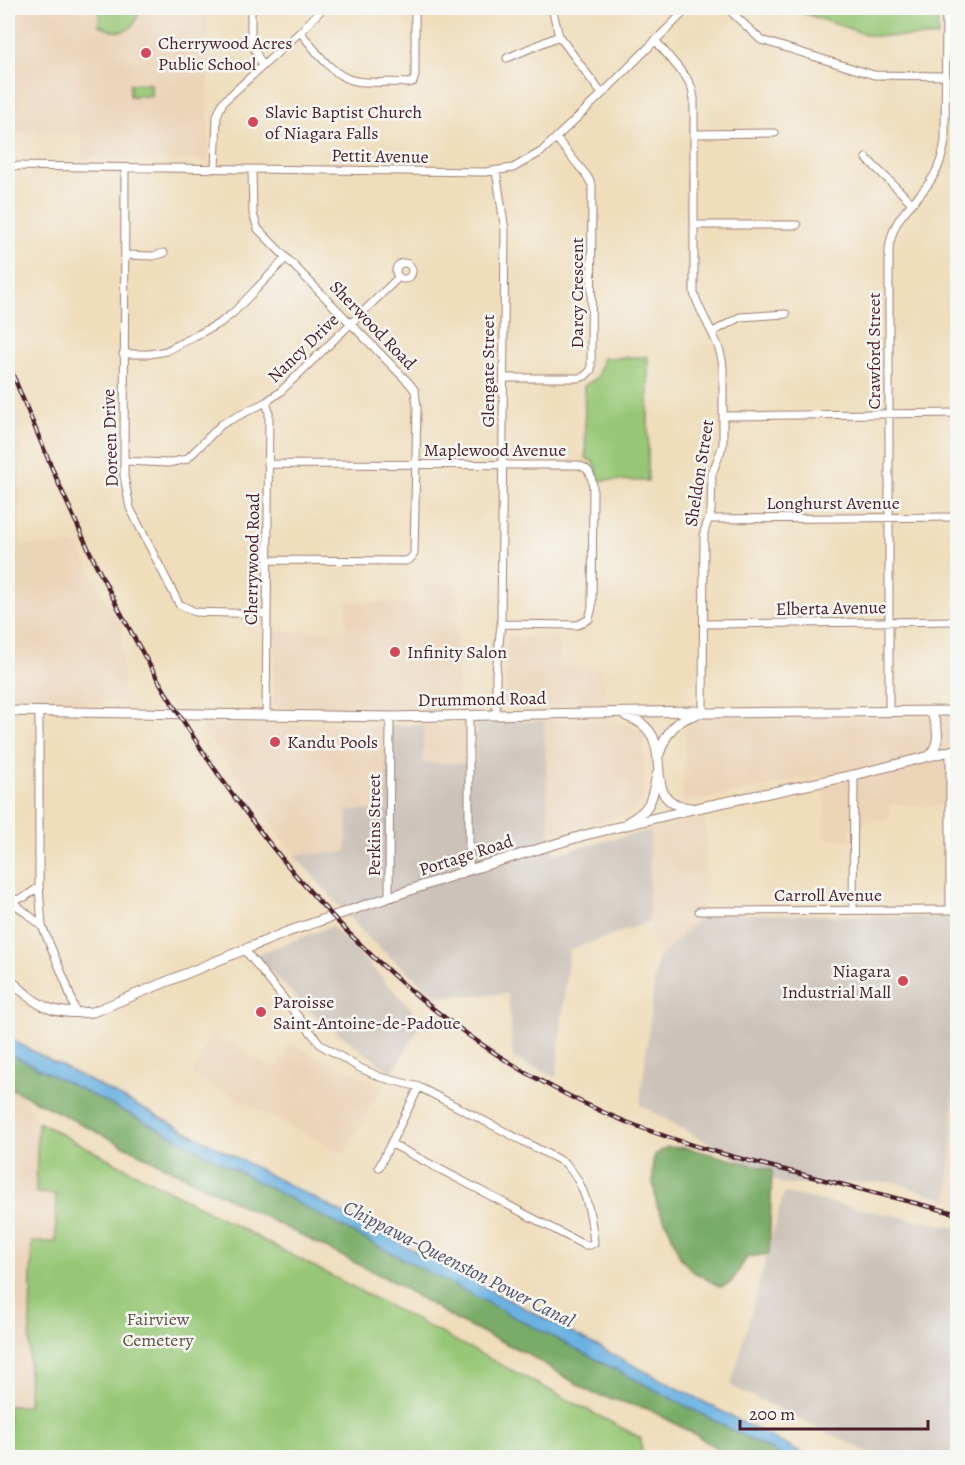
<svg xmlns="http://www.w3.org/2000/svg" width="965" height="1465" viewBox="0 0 965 1465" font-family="Alegreya,serif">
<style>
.built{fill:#ebd3b8}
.industrial{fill:#ccc2b9}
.green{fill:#97c776;stroke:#707350;stroke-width:1.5}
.forest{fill:#79ac67;stroke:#626649;stroke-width:1.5}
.water{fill:#6bb2e2;stroke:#5a6886;stroke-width:1.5}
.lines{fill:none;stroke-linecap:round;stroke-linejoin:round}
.street-casing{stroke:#9c7e73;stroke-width:9}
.secondary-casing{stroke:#9c7e73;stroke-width:11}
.street{stroke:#fff;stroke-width:7}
.secondary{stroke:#fff;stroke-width:9}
.rail-casing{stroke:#4a1f2b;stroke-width:4.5}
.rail{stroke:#f6f6f2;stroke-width:2;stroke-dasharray:7;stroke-linecap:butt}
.poi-dot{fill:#d1495b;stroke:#f6f6f2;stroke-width:2}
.labels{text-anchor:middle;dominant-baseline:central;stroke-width:5;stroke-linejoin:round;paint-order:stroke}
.poi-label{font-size:18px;fill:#4a1f2b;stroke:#f6f6f2;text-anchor:start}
.street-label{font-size:18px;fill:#4a1f2b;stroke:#f6f6f2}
.park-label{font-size:18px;fill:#615142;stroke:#f6f6f2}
.water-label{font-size:20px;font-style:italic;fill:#56526b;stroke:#f6f6f2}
</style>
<rect width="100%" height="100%" fill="#f6f6f2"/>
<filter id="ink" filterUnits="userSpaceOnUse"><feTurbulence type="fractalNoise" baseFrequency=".0167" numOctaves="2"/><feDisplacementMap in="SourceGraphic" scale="12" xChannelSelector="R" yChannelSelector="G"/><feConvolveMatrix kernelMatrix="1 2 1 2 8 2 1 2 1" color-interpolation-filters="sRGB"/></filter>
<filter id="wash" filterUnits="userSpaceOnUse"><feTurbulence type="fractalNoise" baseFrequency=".008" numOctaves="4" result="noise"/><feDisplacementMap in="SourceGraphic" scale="24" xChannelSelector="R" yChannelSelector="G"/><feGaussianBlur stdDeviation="1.35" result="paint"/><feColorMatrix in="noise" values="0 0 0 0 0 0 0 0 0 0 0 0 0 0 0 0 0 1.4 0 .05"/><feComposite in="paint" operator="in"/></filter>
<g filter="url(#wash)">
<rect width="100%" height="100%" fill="#efddbb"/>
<path class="built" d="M8 8H208V160L83 158 81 132H8Z
M8 387 21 419 20 545H77L122 629 123 702 8 704Z
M424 584H458V708L273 707 275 632 346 630 347 601 415 604 424 601Z
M507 637 559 638 560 667 604 668 605 706H504Z
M957 716V905H953L955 807 890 805 889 820 851 821 849 839 825 838V774L682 804 686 725 707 718Z
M604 720 630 725 645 730 644 799 629 813 549 834 544 721Z
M199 724 387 725V810H348L347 852 294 855Z
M465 724V763H423L424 725Z
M706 817 704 913 657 960 649 922 650 830Z
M955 918H957V1202L948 1200 952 1130Z
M212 1032 274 1069 290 1043 382 1087 344 1154 192 1075Z
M8 1087 18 1091 38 1122 36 1193 56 1194V1243L32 1242 28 1407 8 1406Z"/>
<path class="industrial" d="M544 721 549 834 553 854 650 830 649 922 569 950 556 1078 513 1058 508 994 436 996 368 938 294 855 346 852 348 810H387V725H424L423 763H476V723Z
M704 913 955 918 952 1130 948 1200 894 1182 782 1184 640 1105 657 960Z
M332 926 423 1021 392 1073 311 1013 255 955Z
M784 1193 957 1228V1457H878L731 1386Z"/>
<path class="green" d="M100 8H139C136 33 120 37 99 25Z
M788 8H937L938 37 871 36Z
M130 84H151V96H130Z
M648 357V481L600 480 593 462 586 458 584 386 597 378 603 358Z
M38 1122 641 1438 642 1457H8V1406H28L32 1242H56V1194L36 1193Z"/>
<path class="forest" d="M8 1048 786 1457H729L696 1435 650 1410 592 1393 526 1353 463 1324 395 1283 8 1087Z
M667 1147 687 1148 772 1170 769 1254 747 1257 731 1283 720 1287 692 1271 680 1257 669 1228 657 1206 653 1182V1161L655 1155Z"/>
<path class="water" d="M8 1038 809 1457H784L374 1244 165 1132 8 1053Z"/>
</g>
<g filter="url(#ink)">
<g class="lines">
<g class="street-casing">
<path id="street" d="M251 8V41L262 66
M552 8 559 36 602 94
M727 8 761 40 874 75 946 76
M300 32C315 49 332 77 356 81 373 84 391 81 408 83L413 82 415 76V8
M655 40 686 77 692 88 694 99V293C702 320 721 340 723 368V445L712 474 711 512 704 532 703 713
M507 58 559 36
M695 134 775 133
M866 158 912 203
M8 166 485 172 513 168 541 152 602 94 688 8
M125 169 124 476 130 508 179 604 195 612 267 614
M215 169 217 116 223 102 300 32 323 8
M252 170 253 214 258 229 410 384 415 391 417 407 414 554 410 559 406 561 267 560
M694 225H797
M125 255 153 256 164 253
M396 271a8 8 0 1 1 16 0a8 8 0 1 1-16 0Z
M713 332 740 317 786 314
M123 354H150L166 351 220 323 233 313 286 258
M504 378H579L585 376 591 370 592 185 587 176 556 138
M724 416 958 413
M124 461 168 463 187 459 222 424 266 402 280 392 399 277
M268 464 578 465C591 469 591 475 593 487L592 607 589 619 578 625 501 624
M709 519 958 517
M704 624 958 621
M39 711V887L42 926 66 983 76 1013
M889 712V249C893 213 916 205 933 177 940 166 943 154 945 141L946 8
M469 715V870
M496 715V673L501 624 505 230 496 171
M266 716 269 412 266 402
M950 751V910
M389 897 390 717
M8 898 42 926
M11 901 25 897 39 887
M853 910 854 775
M699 911 958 910
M244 949 321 1045 358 1067 380 1077 419 1087 565 1163C586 1185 591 1213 594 1243L590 1245H584L392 1144
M379 1167 419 1087"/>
</g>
<g class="secondary-casing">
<path id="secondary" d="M8 711 390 717 694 711 703 713 958 711
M626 716C686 735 631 802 691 808
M659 754C666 733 675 720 697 714
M930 756C941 741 939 727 930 711
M628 822C651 810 652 799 657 775
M8 978C38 1006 50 1016 93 1012L287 932 469 870 585 835 697 808 854 775 958 749"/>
</g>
<use href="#street" class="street"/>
<use href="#secondary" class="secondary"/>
<g class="rail-casing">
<path id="rail" d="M8 363C41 442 73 522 113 598 224 812 380 1014 605 1113 666 1140 729 1156 793 1172 848 1186 903 1200 958 1214"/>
</g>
<use href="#rail" class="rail"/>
</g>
</g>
<g class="poi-dot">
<circle cx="146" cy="53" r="6"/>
<circle cx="253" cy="122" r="6"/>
<circle cx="395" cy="652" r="6"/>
<circle cx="275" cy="742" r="6"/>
<circle cx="903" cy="981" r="6"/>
<circle cx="261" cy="1012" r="6"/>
</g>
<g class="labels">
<g class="poi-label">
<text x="158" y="43">Cherrywood Acres<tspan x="158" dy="21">Public School</tspan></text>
<text x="265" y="112">Slavic Baptist Church<tspan x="265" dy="21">of Niagara Falls</tspan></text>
<text x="407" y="652">Infinity Salon</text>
<text x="287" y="742">Kandu Pools</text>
<text x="891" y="971" text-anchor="end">Niagara<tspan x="891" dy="21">Industrial Mall</tspan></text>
<text x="273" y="1002">Paroisse<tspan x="273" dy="21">Saint-Antoine-de-Padoue</tspan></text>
</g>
<g class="street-label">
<text transform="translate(380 156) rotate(1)">Pettit Avenue</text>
<text transform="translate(577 293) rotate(-90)">Darcy Crescent</text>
<text transform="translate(373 325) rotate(46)">Sherwood Road</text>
<text transform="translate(303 348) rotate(-44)">Nancy Drive</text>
<text transform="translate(874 351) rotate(-90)">Crawford Street</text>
<text transform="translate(488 371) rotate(-90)">Glengate Street</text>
<text transform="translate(110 438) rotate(-92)">Doreen Drive</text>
<text x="495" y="450">Maplewood Avenue</text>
<text transform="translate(699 473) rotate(-81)">Sheldon Street</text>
<text x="833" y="503">Longhurst Avenue</text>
<text transform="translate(252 559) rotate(-89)">Cherrywood Road</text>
<text transform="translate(831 608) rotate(-1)">Elberta Avenue</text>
<text transform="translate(482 699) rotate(-1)">Drummond Road</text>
<text transform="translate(374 825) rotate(-90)">Perkins Street</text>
<text transform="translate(466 855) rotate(-18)">Portage Road</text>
<text x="828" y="895">Carroll Avenue</text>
</g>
<g class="park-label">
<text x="158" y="1319">Fairview<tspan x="158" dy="21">Cemetery</tspan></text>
</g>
<g class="water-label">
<text transform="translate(459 1264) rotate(27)">Chippawa-Queenston Power Canal</text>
</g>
</g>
<rect width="965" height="1465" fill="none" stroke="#f6f6f2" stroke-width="30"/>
<path d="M740 1420v9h188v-9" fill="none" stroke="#4a1f2b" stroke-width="3"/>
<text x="749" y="1420" font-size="18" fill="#4a1f2b" stroke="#f6f6f2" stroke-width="4.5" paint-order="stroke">200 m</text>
</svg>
